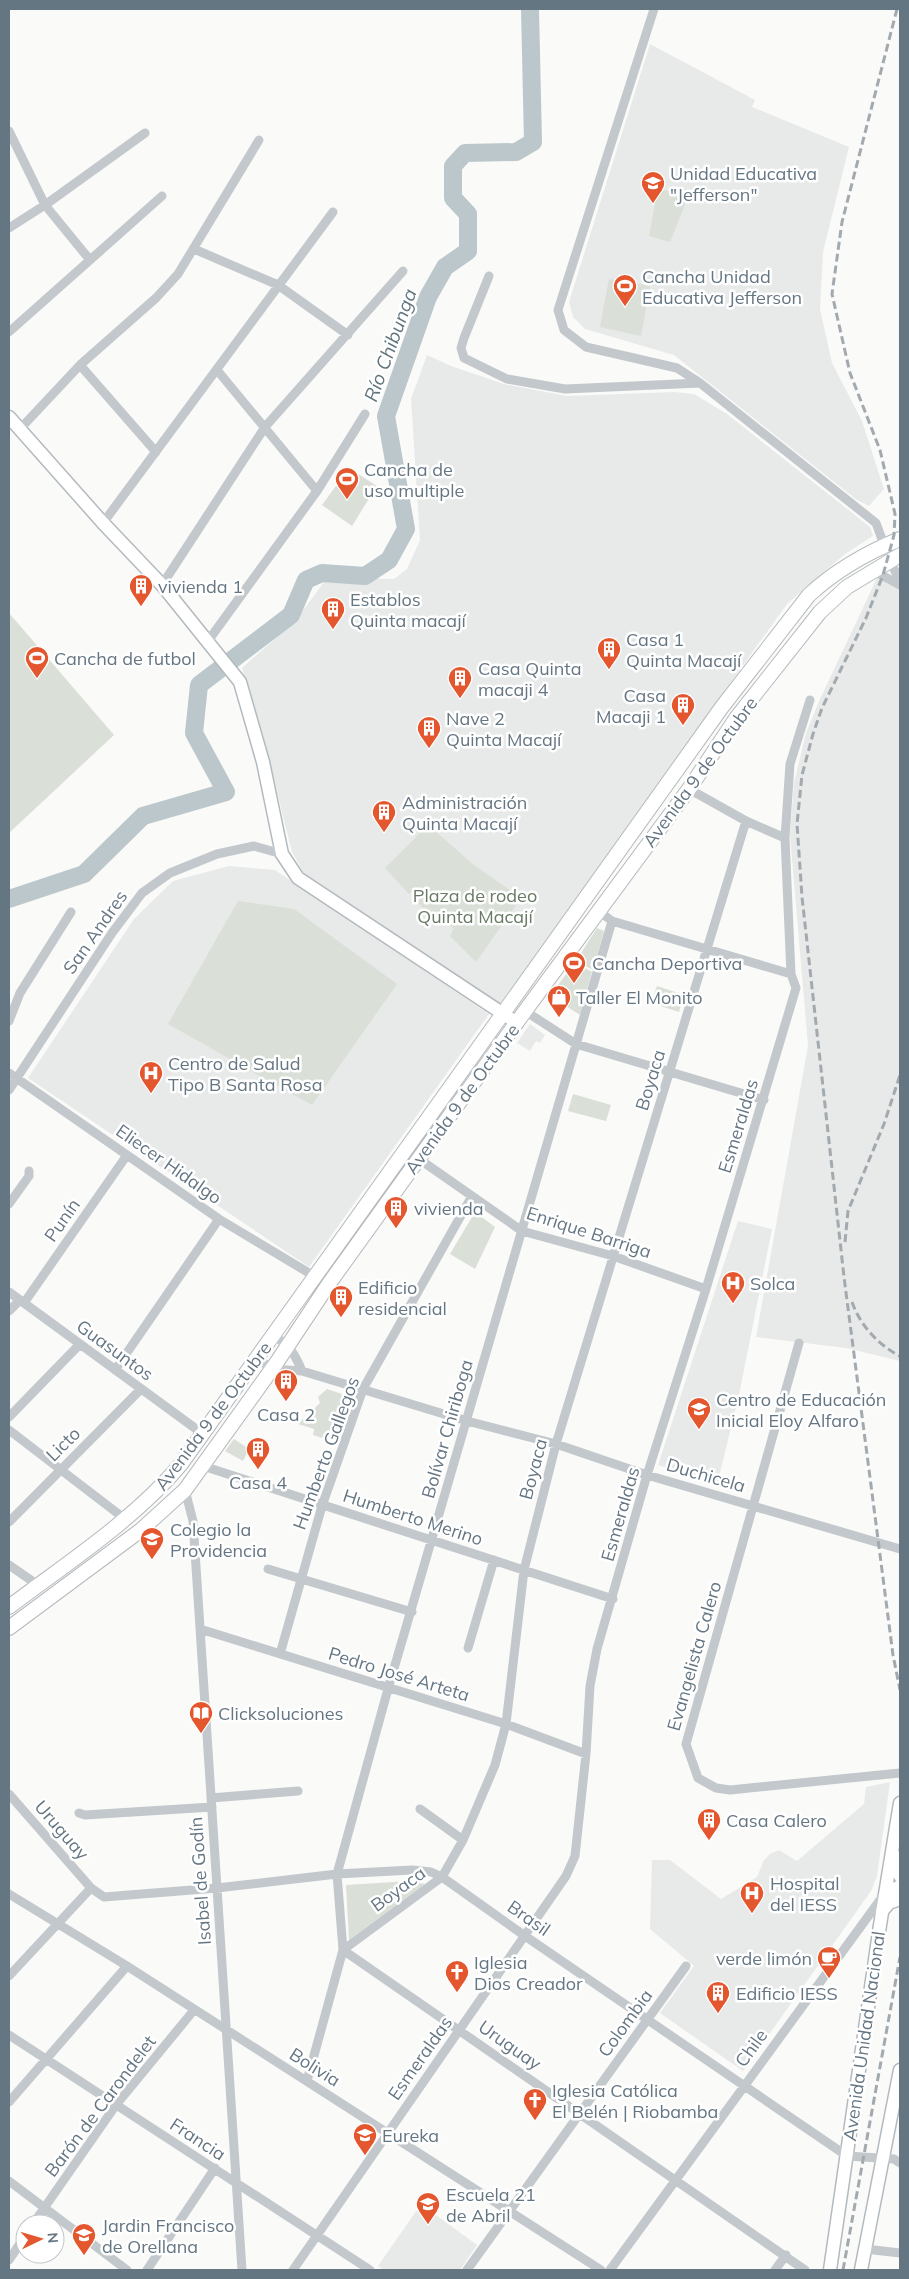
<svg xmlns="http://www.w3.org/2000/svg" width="909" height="2279" viewBox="0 0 909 2279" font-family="Mulish,sans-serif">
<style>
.built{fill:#e8e9e9}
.green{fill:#dadfd7}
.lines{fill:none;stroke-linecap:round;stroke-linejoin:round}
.river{stroke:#bbc7cb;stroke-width:18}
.secondary-casing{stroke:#b3babf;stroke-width:15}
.primary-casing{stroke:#b5babe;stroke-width:16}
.street{stroke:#c3c8cc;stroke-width:9}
.secondary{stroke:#fff;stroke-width:12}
.primary{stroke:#fff;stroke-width:14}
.rail{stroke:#a2aab0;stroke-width:3;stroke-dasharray:8 4;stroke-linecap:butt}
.labels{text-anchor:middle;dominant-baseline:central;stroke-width:5;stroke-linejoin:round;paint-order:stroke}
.poi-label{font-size:18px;fill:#657683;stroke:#fff;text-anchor:start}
.street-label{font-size:18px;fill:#657683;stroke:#fff}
.park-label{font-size:18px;fill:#687a64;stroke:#fff}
.water-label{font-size:19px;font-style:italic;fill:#60757c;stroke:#fff}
</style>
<rect width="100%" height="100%" fill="#fafaf8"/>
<path class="built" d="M650 44 755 100 752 107 849 147 823 252 820 309 832 363 862 421 884 489 869 506 857 500 674 355 585 329 573 317 569 302Z
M427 355 451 366 504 384 567 396 674 392 694 394 727 414 870 527 873 536 845 554 787 604 499 1006 305 875 292 852 268 756 242 668 296 620 327 578 394 579 407 569 420 540 411 399Z
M877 578H885L900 587V1361L846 1348 756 1337 808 1046 790 835 794 783 806 733 820 699Z
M229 866 275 870 489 1014 309 1267 28 1078 134 919 173 881Z
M530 1024 545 1035 540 1043 536 1041 530 1051 517 1043Z
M738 1221 772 1229 739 1395 717 1485 658 1465Z
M890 1782 877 1876 871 1891 743 2071 660 2013 694 1966 650 1929 652 1860H670L721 1899 757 1877 764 1860 770 1854 779 1850 797 1861 864 1804 866 1787Z
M421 2204 477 2245 460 2270H384L378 2266Z"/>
<path class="green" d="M658 188 688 197 670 242 649 236Z
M609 279 650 286 641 336 600 327Z
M349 468 377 486 352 526 322 505Z
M9 613 114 735 9 833Z
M428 825 474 865 521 898 476 962 450 936 454 929 445 920 441 926 418 903 422 895 415 888 409 894 385 868Z
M238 901 294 909 397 984 312 1105 168 1024Z
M597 928 604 931 593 970 576 961Z
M575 962 592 972 580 1015 550 996Z
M657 986 684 995 679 1012 651 1003Z
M573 1094 611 1105 606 1121 568 1111Z
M475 1212 495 1227 475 1269 450 1254Z
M327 1389 348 1396 335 1442 313 1435 314 1429 298 1424 320 1403 318 1397Z
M234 1439 249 1449 243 1461 225 1451Z
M410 1881 425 1884 349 1940 346 1885Z"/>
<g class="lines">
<path class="river" d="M9 899 84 874 143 816 226 792 194 733 199 685 291 615 306 580 322 573 365 576 389 560 406 529 386 416 428 297 445 267 468 251V214L453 198V166L465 153 516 152 533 142 530 9"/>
<g class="secondary-casing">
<path id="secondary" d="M9 417 103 523 162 585 240 682 263 762 282 854 298 878 517 1023
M894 1855 896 1867 900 1876
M885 1894 900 1886
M882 1911 889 1903 900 1899
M830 2270 880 1925 900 1803
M861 2270 900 2070"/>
</g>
<g class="primary-casing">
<path id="primary" d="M9 1607C67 1563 134 1520 181 1464L722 707 809 595C836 570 866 553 900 539
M9 1628 141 1530 185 1490 277 1362 328 1285 525 1011 689 789 737 717 820 612 847 587 900 555"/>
</g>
<path class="street" d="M654 9 558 310 564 330 586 347 677 368 700 383 876 523 890 561 897 575 900 577
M9 131 45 205 90 260
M9 228 45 205 145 133
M194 249 278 285 348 335
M489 276 464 338 461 348 464 358 507 379 565 389 700 383
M9 332 162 196
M80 365 156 452
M217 370 317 491
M20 429 80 365 156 298 178 274 259 140
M103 523 333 212
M874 571 900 585
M162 585 265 427 403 271
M208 641 317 491 365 414
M689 789 746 821 785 838
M600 912 612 921 791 974
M612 921 388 1689 337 1874 343 1950 805 2270
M525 1011 576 1044 764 1100
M9 1021 20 993 71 912
M9 1073 219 1219 314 1276
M9 1090 112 933 142 893 170 873 217 854 254 846 282 854
M419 1159 522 1231 613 1256 706 1289
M9 1204 29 1176V1171
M9 1292 203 1434
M24 1303 127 1155
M9 1311 20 1300
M273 1335C289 1345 295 1354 302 1371
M799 1343 686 1744 698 1778 716 1788 730 1790 900 1773
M257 1358 272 1369 302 1371 467 1421 556 1444 647 1475 900 1549
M115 1370 219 1219
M9 1417 80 1344
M9 1430 125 1519
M203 1466 613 1599
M185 1490 193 1521 242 2270
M9 1522 141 1389
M9 1565 38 1585
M268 1569 412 1612
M200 1629 506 1724 586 1754
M468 1648 494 1560
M280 1654 322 1506 363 1389 472 1196
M9 1794 91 1888 104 1897 217 1888 337 1874 412 1870 431 1872 442 1877 525 1936 847 2156 894 2159 900 2163
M211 1798 298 1791
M420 1809 463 1840
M79 1813 85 1815 212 1807
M9 1894 127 1966 601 2270
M9 1976 91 1888
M9 2035 370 2270
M307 2081 343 1950 442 1877 463 1840 495 1765 506 1724 524 1570 556 1444 746 821
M9 2102 127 1966
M9 2181 127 2270
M33 2224 116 2105 194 2010
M865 2249 900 2253
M9 2260 25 2236
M147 2270 215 2168
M293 2270 566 1876 575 1856 586 1754 590 1686 597 1649 647 1475 706 1289 796 988 791 974 785 838 790 764 810 700
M467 2270 686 1966
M610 2270 883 1896
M775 2270 786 2255"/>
<use href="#secondary" class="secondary"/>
<use href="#primary" class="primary"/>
<path class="rail" d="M897 9 842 222 832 294 850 373 880 450 895 514 894 535 883 575 866 618 822 708 813 734 802 775 797 824 802 897 844 1277 893 1655 900 1690
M845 1242 848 1211 884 1124 900 1075
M852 1302C860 1325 878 1345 900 1356
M843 2270 900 1957"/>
</g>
<defs>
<g id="school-pin" transform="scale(1.25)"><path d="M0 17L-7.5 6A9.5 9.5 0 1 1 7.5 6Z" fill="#e4572e" stroke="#fff"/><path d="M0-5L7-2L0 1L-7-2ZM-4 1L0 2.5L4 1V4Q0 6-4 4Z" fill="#fff"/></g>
<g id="stadium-pin" transform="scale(1.25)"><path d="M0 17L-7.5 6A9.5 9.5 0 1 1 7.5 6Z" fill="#e4572e" stroke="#fff"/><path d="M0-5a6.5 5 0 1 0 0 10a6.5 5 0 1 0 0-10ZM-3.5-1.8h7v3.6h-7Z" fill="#fff"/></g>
<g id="building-pin" transform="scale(1.25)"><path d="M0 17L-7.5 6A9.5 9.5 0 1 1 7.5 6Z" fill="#e4572e" stroke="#fff"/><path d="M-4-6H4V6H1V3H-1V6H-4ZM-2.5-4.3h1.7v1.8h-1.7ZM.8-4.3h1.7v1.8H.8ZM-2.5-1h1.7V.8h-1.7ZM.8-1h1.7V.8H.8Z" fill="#fff"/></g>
<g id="shop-pin" transform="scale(1.25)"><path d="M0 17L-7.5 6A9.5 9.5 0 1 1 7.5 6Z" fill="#e4572e" stroke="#fff"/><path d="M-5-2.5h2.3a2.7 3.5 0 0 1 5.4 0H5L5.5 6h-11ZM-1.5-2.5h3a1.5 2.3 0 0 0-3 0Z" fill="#fff"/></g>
<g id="hospital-pin" transform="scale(1.25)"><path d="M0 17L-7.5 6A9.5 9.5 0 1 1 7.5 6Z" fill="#e4572e" stroke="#fff"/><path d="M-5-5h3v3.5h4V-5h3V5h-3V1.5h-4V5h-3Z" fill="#fff"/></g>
<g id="library-pin" transform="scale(1.25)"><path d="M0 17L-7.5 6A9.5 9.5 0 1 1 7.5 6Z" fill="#e4572e" stroke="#fff"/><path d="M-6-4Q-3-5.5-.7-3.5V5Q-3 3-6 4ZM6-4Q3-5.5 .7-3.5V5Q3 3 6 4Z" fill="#fff"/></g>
<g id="cafe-pin" transform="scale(1.25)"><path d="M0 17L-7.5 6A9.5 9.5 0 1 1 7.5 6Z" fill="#e4572e" stroke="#fff"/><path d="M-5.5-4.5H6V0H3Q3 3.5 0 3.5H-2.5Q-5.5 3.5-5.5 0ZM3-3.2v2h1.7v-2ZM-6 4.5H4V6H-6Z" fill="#fff"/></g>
<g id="church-pin" transform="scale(1.25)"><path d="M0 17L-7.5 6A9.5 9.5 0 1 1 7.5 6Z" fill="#e4572e" stroke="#fff"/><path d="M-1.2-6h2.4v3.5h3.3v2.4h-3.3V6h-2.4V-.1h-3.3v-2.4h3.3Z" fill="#fff"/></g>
</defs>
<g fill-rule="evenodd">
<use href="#school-pin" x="653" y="183"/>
<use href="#stadium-pin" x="625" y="286"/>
<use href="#stadium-pin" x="347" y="479"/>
<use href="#building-pin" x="141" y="586"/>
<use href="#building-pin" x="333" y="609"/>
<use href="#building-pin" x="609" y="649"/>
<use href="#stadium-pin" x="37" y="658"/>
<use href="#building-pin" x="460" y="678"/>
<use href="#building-pin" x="683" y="705"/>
<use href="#building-pin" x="429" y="728"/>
<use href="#building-pin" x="384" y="812"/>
<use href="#stadium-pin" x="574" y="963"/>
<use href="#shop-pin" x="559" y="997"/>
<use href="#hospital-pin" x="151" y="1073"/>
<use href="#building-pin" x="396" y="1208"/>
<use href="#hospital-pin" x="733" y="1283"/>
<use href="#building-pin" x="341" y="1297"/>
<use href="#building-pin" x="286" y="1381"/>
<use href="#school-pin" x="699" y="1409"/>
<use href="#building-pin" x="258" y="1449"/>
<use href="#school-pin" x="152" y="1539"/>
<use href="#library-pin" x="201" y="1713"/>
<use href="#building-pin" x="709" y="1820"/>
<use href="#hospital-pin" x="752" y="1893"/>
<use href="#cafe-pin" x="829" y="1958"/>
<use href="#church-pin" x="457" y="1972"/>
<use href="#building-pin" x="718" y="1993"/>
<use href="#church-pin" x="535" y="2100"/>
<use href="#school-pin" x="365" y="2135"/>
<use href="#school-pin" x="428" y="2204"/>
<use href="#school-pin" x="84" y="2235"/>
</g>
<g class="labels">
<g class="poi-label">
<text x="670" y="173">Unidad Educativa<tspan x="670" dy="21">"Jefferson"</tspan></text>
<text x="642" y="276">Cancha Unidad<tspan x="642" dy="21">Educativa Jefferson</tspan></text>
<text x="364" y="469">Cancha de<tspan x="364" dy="21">uso multiple</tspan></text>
<text x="158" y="586">vivienda 1</text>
<text x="350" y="599">Establos<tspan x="350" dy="21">Quinta macají</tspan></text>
<text x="626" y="639">Casa 1<tspan x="626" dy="21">Quinta Macají</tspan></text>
<text x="54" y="658">Cancha de futbol</text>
<text x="478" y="668">Casa Quinta<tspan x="478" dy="21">macaji 4</tspan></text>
<text x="666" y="695" text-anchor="end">Casa<tspan x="666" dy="21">Macaji 1</tspan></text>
<text x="446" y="718">Nave 2<tspan x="446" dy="21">Quinta Macají</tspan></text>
<text x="402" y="802">Administración<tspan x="402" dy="21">Quinta Macají</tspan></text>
<text x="592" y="963">Cancha Deportiva</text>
<text x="576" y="997">Taller El Monito</text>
<text x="168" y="1063">Centro de Salud<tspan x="168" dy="21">Tipo B Santa Rosa</tspan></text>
<text x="414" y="1208">vivienda</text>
<text x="750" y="1283">Solca</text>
<text x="358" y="1287">Edificio<tspan x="358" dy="21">residencial</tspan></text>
<text x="716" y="1399">Centro de Educación<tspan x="716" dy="21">Inicial Eloy Alfaro</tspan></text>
<text x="286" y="1414" text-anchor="middle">Casa 2</text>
<text x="258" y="1482" text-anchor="middle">Casa 4</text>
<text x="170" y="1529">Colegio la<tspan x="170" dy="21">Providencia</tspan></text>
<text x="218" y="1713">Clicksoluciones</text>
<text x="726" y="1820">Casa Calero</text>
<text x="770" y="1883">Hospital<tspan x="770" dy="21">del IESS</tspan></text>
<text x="812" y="1958" text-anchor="end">verde limón</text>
<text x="474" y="1962">Iglesia<tspan x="474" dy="21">Dios Creador</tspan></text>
<text x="736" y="1993">Edificio IESS</text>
<text x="552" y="2090">Iglesia Católica<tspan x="552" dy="21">El Belén | Riobamba</tspan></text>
<text x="382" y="2135">Eureka</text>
<text x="446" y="2194">Escuela 21<tspan x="446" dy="21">de Abril</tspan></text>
<text x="102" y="2225">Jardin Francisco<tspan x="102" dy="21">de Orellana</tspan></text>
</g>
<g class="street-label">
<text transform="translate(700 772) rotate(-54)">Avenida 9 de Octubre</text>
<text transform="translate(95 932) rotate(-55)">San Andres</text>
<text transform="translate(650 1080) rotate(-73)">Boyaca</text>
<text transform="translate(462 1099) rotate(-54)">Avenida 9 de Octubre</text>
<text transform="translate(738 1126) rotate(-73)">Esmeraldas</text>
<text transform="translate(169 1164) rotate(35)">Eliecer Hidalgo</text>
<text transform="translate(62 1220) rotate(-55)">Punín</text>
<text transform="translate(589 1232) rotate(18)">Enrique Barriga</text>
<text transform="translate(115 1350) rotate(36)">Guasuntos</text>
<text transform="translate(213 1416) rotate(-53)">Avenida 9 de Octubre</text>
<text transform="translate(447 1429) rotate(-74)">Bolívar Chiriboga</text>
<text transform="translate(63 1444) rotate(-45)">Licto</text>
<text transform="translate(326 1453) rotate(-70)">Humberto Gallegos</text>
<text transform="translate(533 1469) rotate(-75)">Boyaca</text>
<text transform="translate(706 1475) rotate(16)">Duchicela</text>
<text transform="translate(620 1514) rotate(-74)">Esmeraldas</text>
<text transform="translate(413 1517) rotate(18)">Humberto Merino</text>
<text transform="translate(694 1656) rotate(-74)">Evangelista Calero</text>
<text transform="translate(399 1674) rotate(17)">Pedro José Arteta</text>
<text transform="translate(62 1830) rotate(49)">Uruguay</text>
<text transform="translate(200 1881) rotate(-94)">Isabel de Godín</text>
<text transform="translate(398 1889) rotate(-36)">Boyaca</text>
<text transform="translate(529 1918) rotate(35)">Brasil</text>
<text transform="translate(625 2023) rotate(-54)">Colombia</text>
<text transform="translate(864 2036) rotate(-82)">Avenida Unidad Nacional</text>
<text transform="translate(510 2045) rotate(35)">Uruguay</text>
<text transform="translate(751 2048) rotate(-54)">Chile</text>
<text transform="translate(420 2058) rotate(-55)">Esmeraldas</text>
<text transform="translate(315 2067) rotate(32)">Bolivia</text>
<text transform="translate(100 2106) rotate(-53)">Barón de Carondelet</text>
<text transform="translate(198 2139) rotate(33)">Francia</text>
</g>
<g class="park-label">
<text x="475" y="895">Plaza de rodeo<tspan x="475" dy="21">Quinta Macají</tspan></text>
</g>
<g class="water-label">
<text transform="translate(390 345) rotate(-70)">Río Chibunga</text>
</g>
</g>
<rect width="909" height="2279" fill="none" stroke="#657683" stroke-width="20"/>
<g transform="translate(40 2239) rotate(85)"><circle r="24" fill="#ffffff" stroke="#c1c8cd"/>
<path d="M0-4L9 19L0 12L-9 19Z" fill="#e4572e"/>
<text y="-8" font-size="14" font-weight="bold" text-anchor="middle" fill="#657683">N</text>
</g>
</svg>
